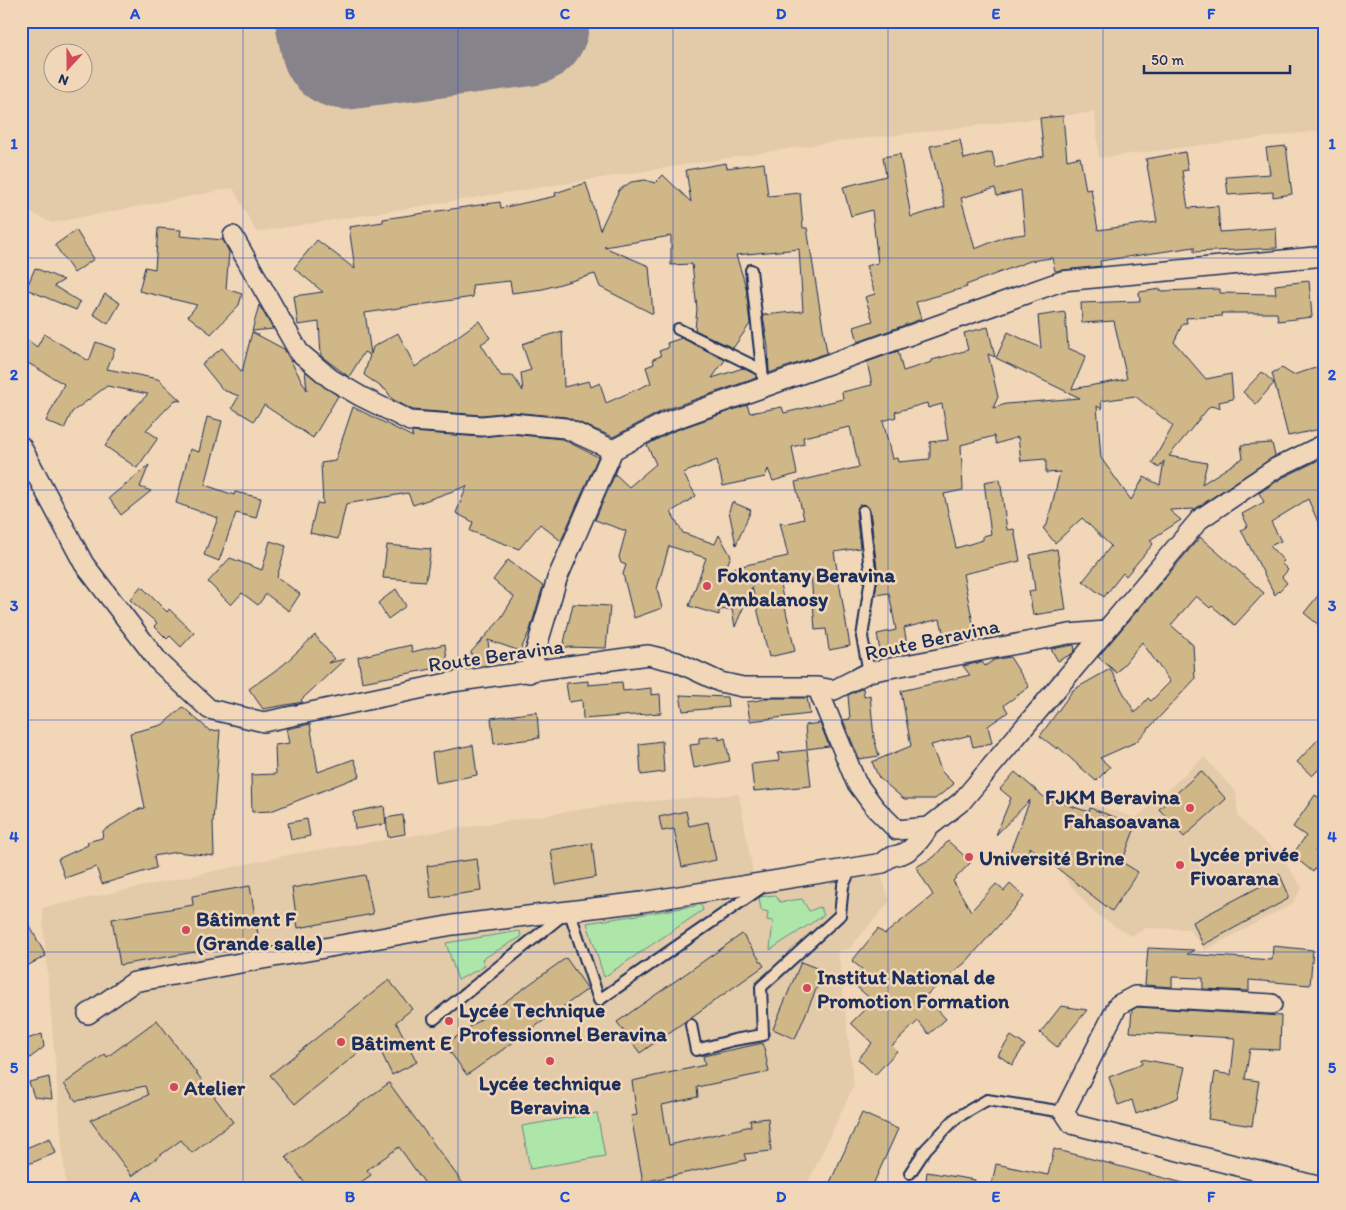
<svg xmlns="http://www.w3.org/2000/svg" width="1346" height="1210" viewBox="0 0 1346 1210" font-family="Itim,sans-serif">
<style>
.built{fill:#e3caa8;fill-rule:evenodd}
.green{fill:#aee6aa;stroke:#648a84}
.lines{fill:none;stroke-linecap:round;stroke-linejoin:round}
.runway{stroke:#86838b;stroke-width:131}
.building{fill:#d0b787;stroke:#1b2f5e;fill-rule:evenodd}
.service-casing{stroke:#1b2f5e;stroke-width:14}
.minor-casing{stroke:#1b2f5e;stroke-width:22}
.service{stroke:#f1d7b8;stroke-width:10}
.minor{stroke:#f1d7b8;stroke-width:19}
.grid{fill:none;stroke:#1d4ed8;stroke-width:1;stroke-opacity:0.55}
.poi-dot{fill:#d1495b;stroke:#f1d7b8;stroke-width:2}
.labels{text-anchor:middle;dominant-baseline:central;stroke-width:5;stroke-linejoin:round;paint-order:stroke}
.poi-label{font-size:21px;font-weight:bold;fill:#1b2f5e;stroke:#f1d7b8;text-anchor:start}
.street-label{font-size:21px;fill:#1b2f5e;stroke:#f1d7b8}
.neatline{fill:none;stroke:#1d4ed8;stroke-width:2}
.grid-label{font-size:16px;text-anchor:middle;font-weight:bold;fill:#1d4ed8}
</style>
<rect width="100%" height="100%" fill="#f1d7b8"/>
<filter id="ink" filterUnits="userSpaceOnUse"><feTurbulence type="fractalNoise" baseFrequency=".02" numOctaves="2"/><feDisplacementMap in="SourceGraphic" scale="10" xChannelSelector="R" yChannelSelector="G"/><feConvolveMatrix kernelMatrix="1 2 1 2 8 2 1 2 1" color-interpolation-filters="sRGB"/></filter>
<g filter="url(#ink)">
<path class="built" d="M21 21H1325V130L1099 158 1095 112 825 143 256 232 233 188 52 223 21 207ZM52 52H82V82H52Z
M1204 757 1236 792 1238 817 1283 859 1302 888 1292 904 1205 950 1189 929 1146 928 1131 936 1094 913 1064 877 1076 856 1079 815 1086 802 1136 818Z
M739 794 753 873 873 853 890 901 850 948 838 951 854 1085 805 1189H66L42 908 293 854 617 804Z"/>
<path class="green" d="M775 895 780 902 802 899 809 911 820 907 824 915 770 950 773 921 767 920 768 912 761 910 759 897Z
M701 905 703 910 604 977 587 923Z
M520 931 521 937 482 959 485 966 458 980 446 943Z
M597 1113 605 1156 530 1169 522 1126Z"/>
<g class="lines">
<path class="runway" d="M341 21 346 44 524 21"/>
</g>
<path class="building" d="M1063 116 1067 160 1080 157 1086 190 1091 189 1098 230 1157 222 1146 159 1185 152 1188 170 1182 171 1188 208 1218 206 1220 232 1276 228 1277 248 1194 252V247L1100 261 1101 266 1055 271 1052 258 1030 261 966 285 967 287 916 302 921 319 858 342 854 327 873 321 865 297 875 294 866 266 878 263 872 210 851 216 843 187 886 176 883 157 900 154 911 217 945 207 930 146 960 140 964 159 992 152 996 168 1044 156 1040 118ZM995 188 997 196 1021 190 1025 234 1004 237 975 249 961 198Z
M1286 146 1292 194 1273 197V192L1228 195 1226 177 1270 174 1266 148Z
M726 163 727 168 764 163 768 196 800 193 803 228H807L827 353 769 373 768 347 763 315 803 311 799 249 736 255 746 287 750 324 733 348 695 330 697 309 692 264 671 265V236L604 247 649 266 653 314 600 287 595 274 543 289 512 293 510 281 472 285 473 297 365 313 371 354 373 347 398 333 415 367 479 321 490 338 481 344 501 376H513L523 391 521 373 531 370 522 344 562 331 564 387 589 381 591 387 600 383 606 403 651 383 646 367 654 364 653 359 661 356 659 351 668 348 667 343 682 338 725 360 712 378 743 368 756 375V378L662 411 613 437 566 417 512 412 482 415 413 410 392 399 387 391 364 375 370 355 364 352 349 377 321 356 319 322 298 325 294 296 323 292 294 268 317 240 355 269 349 227 383 222V219L500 202 501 208 556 196 555 193 586 183 600 230 619 190 631 182 645 180 655 183 663 175 691 202 686 170Z
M158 228 181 230 180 236 223 240 229 252 226 289 242 294 239 305 211 334 188 316 197 305 139 291 145 267 155 269Z
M76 230 94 259 74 273 55 245Z
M35 268 64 280 54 286 80 302 76 310 26 289Z
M1309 281 1312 317 1278 321 1277 313H1221L1222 316 1186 318 1187 323H1183L1174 342 1206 379 1231 374 1233 399 1219 402 1220 408 1210 406 1169 456 1207 463 1202 484 1243 458 1241 445 1272 443 1275 456 1195 509 1169 510 1181 520 1150 540 1153 544 1126 576 1123 573 1104 597 1083 581 1111 546 1082 518 1055 543 1043 528 1047 525 1060 472 1046 473V459L1021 461 1018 437 996 444 994 436 961 445 963 490 944 494 956 548 983 540V536L991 534 984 482 1000 479 1007 530 1014 529 1020 561 963 574 974 628 944 636 940 619 904 628 907 644 880 651 877 634 896 630 889 593 875 595 878 577 870 510 863 504 859 506 856 511 860 548 834 552 850 646 829 650 826 629 815 630 811 573 779 580 795 651 769 657 752 587 735 627 732 609 719 610V615L689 606 706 558 669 546 657 589 662 608 634 618 623 574 626 565 621 563 619 557 626 531 595 520 615 474 629 487 656 464 647 445 671 432 747 405 750 413 782 407 784 413 843 399 842 392 872 385 867 362 898 351 903 371 932 362V360L968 350 964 333 988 327 995 357 988 354 998 397 993 408 1006 404 1080 398 996 358 1008 332 1041 348 1038 316 1065 312 1068 348 1086 356 1072 389 1127 379 1114 321 1082 323 1081 303 1140 301 1139 292 1161 289V291L1220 289V293L1276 294 1275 285ZM1135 396 1173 426 1152 463 1159 468 1164 461 1160 485 1144 477 1131 500 1101 458 1097 406 1102 409 1101 401ZM927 403 928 408 942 404 948 440 930 442V459L898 462 897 458 892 459 883 421 896 417 895 412ZM850 427 859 467 795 482 804 519 785 524 780 522 788 556 741 566 743 575 738 567 725 570 731 556 719 535 715 544 683 533 671 512 696 496 683 473 717 460 723 486 765 477 768 469 773 481 797 474 792 447 804 444 803 437Z
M105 294 120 303 108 324 93 314Z
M259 305 273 329 252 331Z
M252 332 284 349 307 390 305 371 338 396 313 438 264 405 254 421 232 408 239 396 223 390 202 364 222 348 242 372Z
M44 334 89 361 96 342 115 349 107 369 158 379 181 401 175 400 146 430 158 438 137 468 105 446 125 418 148 394 107 386 72 412 64 429 46 421 64 384 21 359V335L37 347Z
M1325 365V428L1288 436 1272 373 1282 368 1293 375Z
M1262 372 1274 383 1256 404 1243 392Z
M353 407 413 437 411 432 481 437 511 434 562 439 598 457 561 541 540 524 519 549 470 531 473 522 456 513 467 486 413 505 408 493 346 504 338 539 310 533 317 503 323 504 321 463 335 461Z
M207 417 222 421 205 485 234 495 235 492 261 498 256 518 236 513 219 561 204 555 218 518 176 503 190 449 199 452Z
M1325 457V538L1308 499 1271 522 1281 541 1270 546 1284 561 1281 563 1288 570 1282 577 1287 583 1275 595 1241 530 1248 526 1242 514 1264 502 1259 493 1282 478Z
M149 465 140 487 151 491 121 515 109 498Z
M732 502 751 510 736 545 729 511Z
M1200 537 1264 593 1235 625 1212 606 1210 608 1196 596 1171 625 1193 645 1195 679 1136 742 1100 758 1110 767 1096 781 1058 747 1057 749 1040 736 1073 690 1110 669 1135 713 1148 698 1151 701 1170 682 1142 642 1117 673 1098 657Z
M270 541 286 546 277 577 300 594 289 611 266 594 258 605 242 593 231 605 208 582 230 558 262 570Z
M387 545 431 549 426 581 383 578Z
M1057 549 1066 610 1033 615 1029 591 1035 590 1030 555Z
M508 560 543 586 530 630 520 651 488 640 490 665 473 667 471 652 499 621 514 597 493 580Z
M141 586 167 612 169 609 194 633 181 647 170 636 167 639 154 626 157 623 130 600Z
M1325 587V630L1304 613Z
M396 589 406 606 388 619 378 603Z
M573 604 610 606 606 648 563 647Z
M315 635 334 659 328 663 345 659 301 700 303 702 263 709 249 689 283 665Z
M445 644 448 666 362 682 358 657 411 645 412 652Z
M1074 645 1075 650 1072 654 1058 661 1051 649Z
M1010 657 1029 687 1004 705 1008 712 988 726 992 743 973 747 970 735 931 745 942 772 954 784 935 799H904L879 778 872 762 911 746 901 691 970 675 963 666 982 662 985 666 994 660Z
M588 681V685L622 682 623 691 651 688V695L660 694 661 713 583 719 582 700 569 702 566 683Z
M863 688 864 697 870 695 874 738 879 756 859 759 843 720 850 719 848 695Z
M680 695 727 697 728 707 683 711Z
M772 698H807L810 714 750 721 747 702Z
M183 707 210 731 220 730 213 822 214 856 176 852 154 856 156 868 102 884 96 867 65 878 58 859 88 845 87 842 102 838 103 831 136 810 145 808 130 733 162 725Z
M537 712 539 738 494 744 491 718Z
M820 723 829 746 807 749 805 725Z
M310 724 318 772 354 759 360 776 271 811 252 812 251 775 276 774 275 745 290 743 287 729Z
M1325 732V763L1312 776 1297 762Z
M719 736V740L725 738 730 761 694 768 690 745 699 744V738Z
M662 741 664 772 641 775 639 744Z
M473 745 477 775 436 783 432 753Z
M807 750 811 786 754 791 751 764 779 761 778 753Z
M1201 771 1226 799 1184 837 1159 809Z
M1015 772 1044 797 1089 812 1090 808 1136 825 1122 862 1138 872 1112 911 1030 847 1024 863 1008 857 1030 800 996 835 1011 798 1000 789Z
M1315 795 1325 802V837L1315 851 1323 857 1313 872 1292 855 1306 836 1293 827Z
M384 806 386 824 355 829 353 812Z
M686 811 689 826 708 822 716 860 682 867 674 829 662 831 659 817Z
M403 815 405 834 388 837 386 818Z
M307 819 310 836 291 840 288 823Z
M948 841 971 862 953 881 971 911 996 884 1004 891 1010 884 1024 897 966 962 925 996 946 1019 929 1034 918 1021 892 1046 897 1051 875 1075 858 1059 872 1043 851 1023 873 1001 850 981 862 969 852 961 878 929 885 934 933 895 916 867 934 857Z
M592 843 596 877 556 885 551 850Z
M477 859 481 891 431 898 427 866Z
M1279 873 1288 893V899L1203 945 1193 922 1274 879Z
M365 875 373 914 298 928 292 888Z
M250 886 259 941 120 965 112 919 193 905 192 896Z
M21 910 46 956 21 969Z
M742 934 764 966 640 1053 617 1022Z
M1273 946 1313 950 1310 985 1249 980V991L1203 989V978L1172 977V987L1145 985 1148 948 1194 950 1187 954 1272 960Z
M566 958 588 989 467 1075 445 1045Z
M801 962 824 971 795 1039 773 1029Z
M389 980 412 1009 396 1022 417 1062 392 1075 375 1039 295 1104 270 1075Z
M1061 1006 1087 1010 1057 1047 1040 1033Z
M1137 1007 1281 1016 1280 1050 1250 1049 1245 1079 1259 1081 1252 1126 1208 1119 1215 1072 1231 1075 1235 1038 1130 1032 1132 1010Z
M157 1020 233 1122 192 1153 181 1140 132 1176 90 1120 148 1095 145 1086 76 1101 64 1084 105 1054 107 1057Z
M42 1034 44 1047 21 1065V1041Z
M1011 1036 1025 1045 1012 1065 998 1055Z
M763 1043 769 1072 697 1087 698 1097 662 1105 669 1145 751 1126 750 1120 768 1118 771 1151 744 1154 746 1160 643 1182 631 1116 637 1115 632 1081 705 1065 703 1056Z
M1141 1059 1185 1067 1178 1098 1136 1114 1132 1100 1118 1105 1109 1077 1142 1064Z
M49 1077 52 1099 34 1097 29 1082Z
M389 1083 467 1189H429L399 1147 367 1170 371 1175 351 1189H309L286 1157Z
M862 1113 898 1129 871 1189H827Z
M50 1138 56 1153 21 1167V1150Z
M1054 1149 1187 1184 1186 1189H991L996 1164 1048 1175Z
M927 1172 975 1180 974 1189H925Z"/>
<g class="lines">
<g class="service-casing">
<path id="service" d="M751 270 764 387
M678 329 762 370
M863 511 871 578 862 637 869 672
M434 1019 569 910 599 1000 764 886
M691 1025 696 1050 734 1040 763 1035 761 987 840 915 843 886 851 868
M910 1173 926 1149 956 1118 987 1100 1064 1112"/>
</g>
<g class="minor-casing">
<path id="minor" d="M233 236 299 352 331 379 360 396 410 421 482 426 511 423 565 428 613 450
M21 446 84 564 159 662 209 709 264 722 452 682 648 655 677 662 720 682 743 687H817L834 690 869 672 1069 634 1105 631
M529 673 557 579 613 450 666 422 1062 281 1325 256
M817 687 856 782 875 808 897 830 929 827 962 801 1200 519 1276 468 1325 444
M1272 1004 1135 996 1118 1005 1064 1112 1072 1124 1325 1188
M88 1014 134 982 453 925 642 902 883 863C892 854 894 857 904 853 915 848 923 836 929 827"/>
</g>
<use href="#service" class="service"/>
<use href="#minor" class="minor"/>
</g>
</g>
<path class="grid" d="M243 21V1189M458 21V1189M673 21V1189M888 21V1189M1103 21V1189M21 258H1325M21 490H1325M21 720H1325M21 952H1325"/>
<g class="poi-dot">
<circle cx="707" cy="586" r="5"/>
<circle cx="1190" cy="808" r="5"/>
<circle cx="969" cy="857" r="5"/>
<circle cx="1180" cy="865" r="5"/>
<circle cx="186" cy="930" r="5"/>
<circle cx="807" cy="988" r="5"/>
<circle cx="449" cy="1021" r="5"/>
<circle cx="341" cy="1042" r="5"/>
<circle cx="550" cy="1061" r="5"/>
<circle cx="174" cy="1087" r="5"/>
</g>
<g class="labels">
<g class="poi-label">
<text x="717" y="574">Fokontany Beravina<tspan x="717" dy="24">Ambalanosy</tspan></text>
<text x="1180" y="796" text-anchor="end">FJKM Beravina<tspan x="1180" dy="24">Fahasoavana</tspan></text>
<text x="1190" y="853">Lycée privée<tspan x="1190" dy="24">Fivoarana</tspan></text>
<text x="979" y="857">Université Brine</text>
<text x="196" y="918">Bâtiment F<tspan x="196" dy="24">(Grande salle)</tspan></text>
<text x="817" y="976">Institut National de<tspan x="817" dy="24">Promotion Formation</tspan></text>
<text x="459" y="1009">Lycée Technique<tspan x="459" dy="24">Professionnel Beravina</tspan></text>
<text x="351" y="1042">Bâtiment E</text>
<text x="550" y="1082" text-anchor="middle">Lycée technique<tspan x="550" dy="24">Beravina</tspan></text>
<text x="184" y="1087">Atelier</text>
</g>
<g class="street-label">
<text transform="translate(932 639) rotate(-12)">Route Beravina</text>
<text transform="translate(496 655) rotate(-8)">Route Beravina</text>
</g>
</g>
<rect width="1346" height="1210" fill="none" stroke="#f1d7b8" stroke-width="55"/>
<g transform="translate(68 68) rotate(201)"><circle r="24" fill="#f1d7b8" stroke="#9b9494"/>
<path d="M0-4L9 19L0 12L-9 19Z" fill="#d1495b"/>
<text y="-8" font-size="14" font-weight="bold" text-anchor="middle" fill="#1b2f5e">N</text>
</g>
<path d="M1144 65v8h146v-8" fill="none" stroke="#1b2f5e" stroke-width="2.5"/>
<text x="1151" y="65" font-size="15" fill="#1b2f5e" stroke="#f1d7b8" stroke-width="4" paint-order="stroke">50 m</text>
<rect x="28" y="28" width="1290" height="1154" class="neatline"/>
<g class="grid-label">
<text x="135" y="19">A</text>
<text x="350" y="19">B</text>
<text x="565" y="19">C</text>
<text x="781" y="19">D</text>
<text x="996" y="19">E</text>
<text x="1211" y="19">F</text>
<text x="14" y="149">1</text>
<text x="1332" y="149">1</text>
<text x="14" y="380">2</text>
<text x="1332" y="380">2</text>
<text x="14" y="611">3</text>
<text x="1332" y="611">3</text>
<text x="14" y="842">4</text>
<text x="1332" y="842">4</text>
<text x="14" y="1073">5</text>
<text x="1332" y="1073">5</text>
<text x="135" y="1202">A</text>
<text x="350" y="1202">B</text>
<text x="565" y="1202">C</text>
<text x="781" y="1202">D</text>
<text x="996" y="1202">E</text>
<text x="1211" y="1202">F</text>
</g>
</svg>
